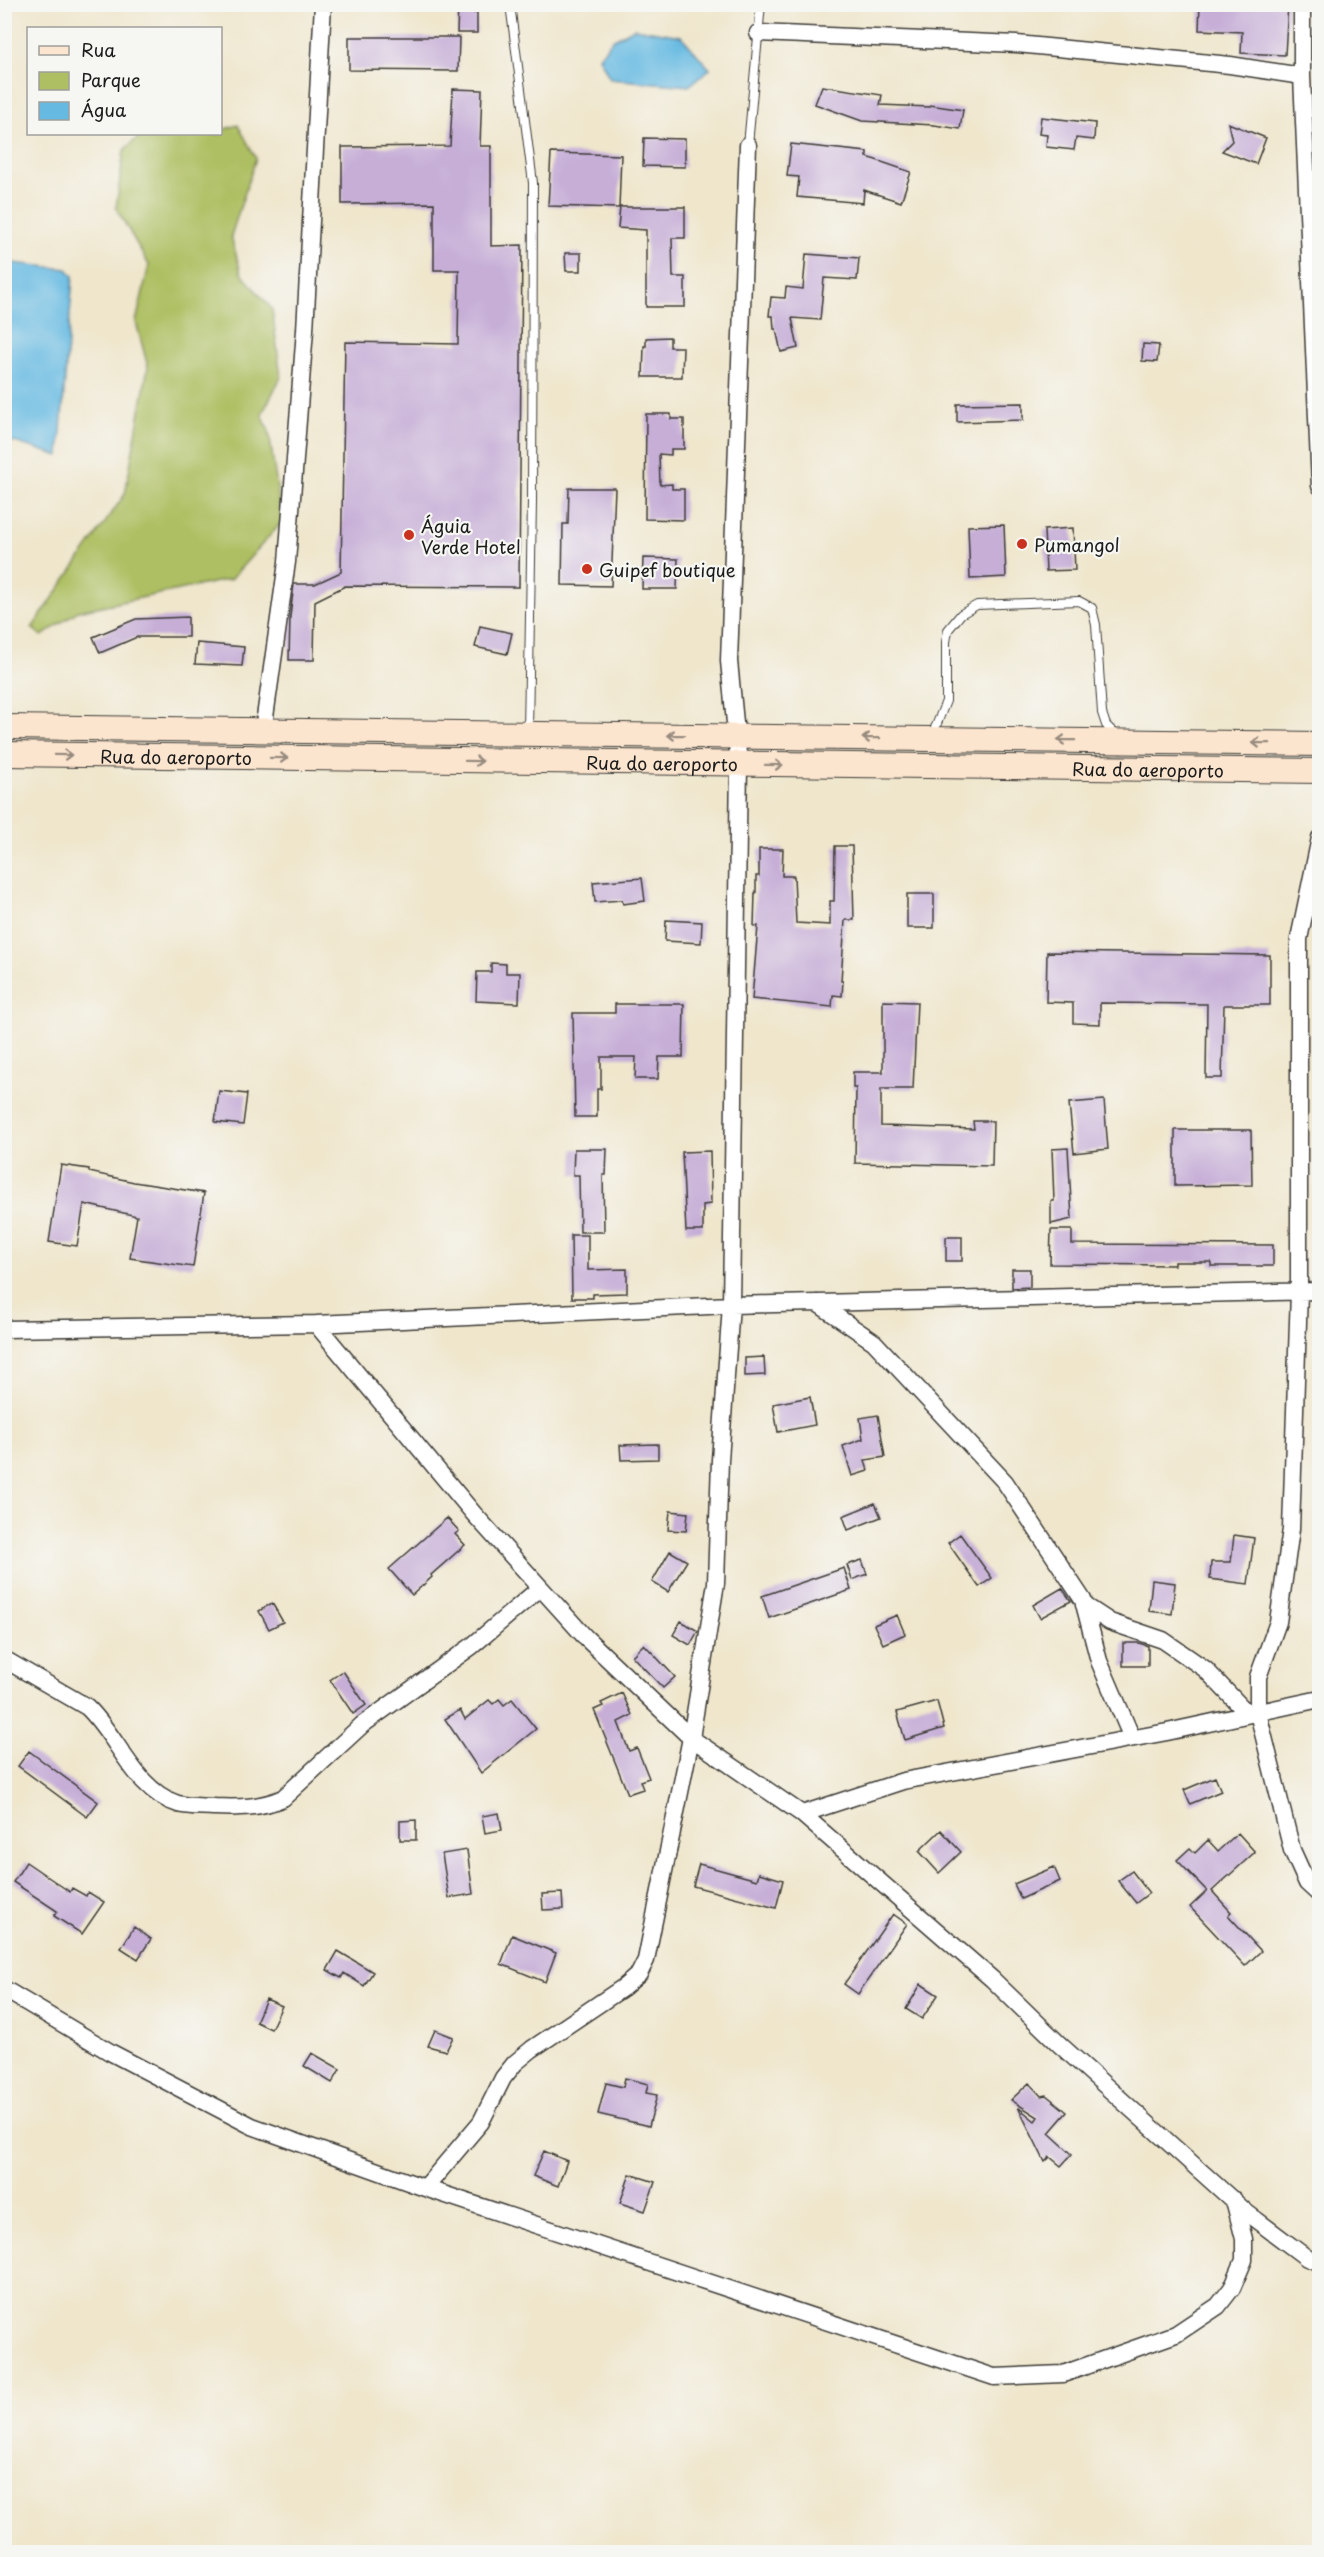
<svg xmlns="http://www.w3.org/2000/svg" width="1324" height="2557" viewBox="0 0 1324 2557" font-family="'Playpen Sans',sans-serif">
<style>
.green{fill:#adbf62;stroke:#646e3f;stroke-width:1.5}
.water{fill:#66bae2;stroke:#416b7f;stroke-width:1.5}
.building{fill:#c6aed7}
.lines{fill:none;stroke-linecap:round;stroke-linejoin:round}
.lane-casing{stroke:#3c3a36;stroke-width:10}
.street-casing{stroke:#3c3a36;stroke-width:19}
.secondary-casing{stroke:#3c3a36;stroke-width:26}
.lane{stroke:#fff;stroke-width:8}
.street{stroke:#fff;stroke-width:16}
.secondary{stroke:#fce5cf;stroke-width:24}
.oneway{stroke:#978b7e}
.poi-dot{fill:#c8321e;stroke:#f6f6f2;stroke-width:2}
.labels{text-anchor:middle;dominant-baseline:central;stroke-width:4.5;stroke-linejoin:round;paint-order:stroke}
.poi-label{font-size:18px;fill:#1c1c1c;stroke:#f6f6f2;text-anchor:start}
.street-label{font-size:18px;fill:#1c1c1c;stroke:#f6f6f2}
</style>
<rect width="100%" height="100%" fill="#f6f6f2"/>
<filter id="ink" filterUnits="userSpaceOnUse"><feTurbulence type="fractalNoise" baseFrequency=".0167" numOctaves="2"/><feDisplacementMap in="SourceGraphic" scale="12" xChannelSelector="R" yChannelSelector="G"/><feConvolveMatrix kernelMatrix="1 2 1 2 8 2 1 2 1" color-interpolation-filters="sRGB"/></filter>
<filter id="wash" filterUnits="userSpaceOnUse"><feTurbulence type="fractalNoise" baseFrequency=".008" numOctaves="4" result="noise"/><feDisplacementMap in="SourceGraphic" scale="24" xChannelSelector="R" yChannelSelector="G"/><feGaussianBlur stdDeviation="1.35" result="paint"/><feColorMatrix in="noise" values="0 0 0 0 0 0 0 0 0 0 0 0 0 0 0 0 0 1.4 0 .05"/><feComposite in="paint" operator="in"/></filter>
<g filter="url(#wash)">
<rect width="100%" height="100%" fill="#efe6cc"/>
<path class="green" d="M238 125 256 158 231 236 241 273 272 309 281 377 262 414 269 432 282 522 231 579 78 611 42 636 32 628 125 494 148 367 136 322 149 265 116 208 124 150 142 134H220L221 130Z"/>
<path class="water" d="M634 28 681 36 710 69 689 86 610 79 599 57 612 40Z
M13 263 67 269 73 276 59 456 5 439 4 264Z"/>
<g id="blocks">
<path class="building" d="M458 4H474V13H477V33H457Z
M1200 4H1288L1285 55 1241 53 1242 32 1199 30Z
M349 37H459L458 71 349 70Z
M822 86 882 95 880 105 930 107V105L963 110 960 129 934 125 862 121 815 104Z
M453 89 482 90 480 146H491V246L522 245 519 587 345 586 315 601 314 660H289L290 617 294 584H315L341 572 345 342 458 344 459 270H434V203L342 204V147L450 146Z
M1041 117 1095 123 1094 140 1076 138 1074 150 1046 147 1047 135 1039 134Z
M1228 123 1266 138 1256 164 1222 151 1232 141Z
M644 138 685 139V167L643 166Z
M791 144 867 152V157L911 172 901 202 864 190 863 203 797 197 799 177 787 176Z
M551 153 621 155 619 208 548 206Z
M620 207H685V238H672L673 277H685V307H646V230L618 228Z
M565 253H581V271H566Z
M806 254 859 258 857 280 824 278 820 320 792 318 798 348 781 352 776 329H774L773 316H769L771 297 785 298 786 287 803 289Z
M670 337V347H683L682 377H643L644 346H646V338Z
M1143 344 1159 345 1157 362 1142 361Z
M1023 403V420L957 422V404Z
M646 414H671V419H684V449H671V455L659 454 660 485 672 484V489H684V520L645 519Z
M569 488H615L611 586 562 585 563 524H568Z
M1004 525 1006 577 970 579 968 526Z
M1073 528 1075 570 1046 571 1044 530Z
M643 558 678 559 677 589H642Z
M188 617V637H137L100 653 93 637 136 619Z
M480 626 512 633 507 654 475 647Z
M197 643 244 647 242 666 195 664Z
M835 846H852L854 920H845L841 981H843L842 996 833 995 832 1007 752 999 758 926H754L755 893H756V876H759V849H783L782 876H794L796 923 830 925V901H834Z
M642 878 645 901 623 904 622 900 595 902 593 882Z
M907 894H934V928H907Z
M666 920 702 922 701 943 665 941Z
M1047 952 1270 955V1005H1224L1222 1078H1206L1207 1004 1100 1003V1024L1073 1023V1003L1046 1002Z
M491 963 506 964V973H520L519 1003 476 1001 477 972H491Z
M883 1001 917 1002 913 1089H881V1126L974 1129 973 1121H993L992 1166 855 1163 856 1088H853V1072H883Z
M615 1004H684L683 1057H659L658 1079H635L636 1057H601V1089H597V1117H575L573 1013H615Z
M219 1091 247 1094 243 1125 215 1122Z
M1104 1100 1108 1149 1074 1153 1069 1103Z
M1175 1130H1251L1252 1185 1175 1186Z
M1068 1148 1072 1219 1051 1224V1201H1054L1052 1149Z
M574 1149H607L606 1175H603L604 1232H580L579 1175H573Z
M710 1151 711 1204 703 1205V1231H686L682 1152Z
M61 1165 89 1169V1172L134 1182 204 1193 193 1267 130 1258 137 1216 84 1204 77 1246 49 1242Z
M1051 1230H1072V1244L1273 1245V1266H1211V1262H1174V1265L1050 1264Z
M571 1235H588V1270L627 1269V1293L593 1294V1298H572Z
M946 1237H962V1261H946Z
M1012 1269H1030V1287L1012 1288Z
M764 1357 765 1375 745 1376V1358Z
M810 1397 815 1425 778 1432 773 1404Z
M878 1415 885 1457 865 1460 868 1471 852 1476 843 1446 863 1439 860 1418Z
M658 1444V1459L621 1460 620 1445Z
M875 1503 881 1517 848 1530 843 1516Z
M670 1511 688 1513 686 1531 668 1530Z
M447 1518 459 1531 455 1534 465 1545 431 1575 432 1577 412 1595 389 1569Z
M960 1534 992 1578 979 1587 948 1543Z
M1234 1535 1254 1538 1248 1584 1210 1579 1211 1562H1231Z
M670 1551 687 1561 668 1592 652 1582Z
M862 1560 867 1574 852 1580 847 1565Z
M844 1568 851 1590 769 1618 762 1596Z
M1152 1580 1175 1583 1172 1614 1149 1611Z
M1062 1588 1071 1601 1040 1618 1033 1605Z
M272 1603 283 1622 269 1629 259 1611Z
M897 1615 905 1634 883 1644 874 1625Z
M681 1621 698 1631 690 1645 673 1635Z
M1123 1643H1139L1148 1646V1666H1123Z
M644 1644 675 1677 663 1688 632 1656Z
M343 1671 366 1705 353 1714 330 1680Z
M622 1693 632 1715 618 1722 629 1751 637 1748 649 1778 640 1781 643 1789 628 1794 594 1710 603 1706 601 1703Z
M499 1699 504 1705 512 1699 536 1729 481 1773 445 1719 460 1710 465 1719 489 1700 493 1704Z
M937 1701 944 1728 905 1740 897 1712Z
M29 1751 98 1802 87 1817 18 1766Z
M1215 1777 1221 1791 1190 1804 1184 1790Z
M499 1813 502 1830 485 1833 482 1816Z
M416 1820V1840H400V1821Z
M941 1830 961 1852 939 1873 919 1851Z
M1238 1833 1255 1852 1212 1891 1231 1912 1228 1915 1261 1951 1245 1966 1190 1907 1207 1891 1177 1860 1190 1848 1195 1853 1208 1840 1218 1851Z
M467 1850 473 1894 449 1898 442 1854Z
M26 1862 70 1892 72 1888 86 1896 88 1892 104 1902 82 1934 54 1916 57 1911 13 1882Z
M699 1864 757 1880 759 1873 783 1880 776 1908 693 1886Z
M1054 1867 1060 1881 1021 1899 1014 1884Z
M1132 1871 1149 1893 1136 1903 1118 1881Z
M562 1893 563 1909 543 1910 542 1894Z
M893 1914 907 1924 858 1994 844 1984Z
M134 1927 151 1939 138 1959 121 1948Z
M512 1935 556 1953 545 1982 501 1964Z
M338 1951 373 1972 364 1986 344 1973 341 1978 327 1970Z
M921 1984 938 1995 922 2019 906 2009Z
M266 1999 282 2006 271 2029 256 2022Z
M435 2030 453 2037 446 2051 428 2046Z
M312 2053 340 2069 332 2083 304 2066Z
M625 2078 648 2084 646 2093 657 2095 649 2126 598 2114 606 2083 623 2087Z
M1029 2083 1041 2096 1046 2095 1067 2112 1049 2133 1072 2154 1061 2166 1050 2157 1045 2162 1018 2107 1035 2121 1038 2117 1011 2100Z
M544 2151 567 2161 558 2186 533 2176Z
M630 2174 655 2182 645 2211 620 2203Z"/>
</g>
</g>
<g filter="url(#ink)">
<use href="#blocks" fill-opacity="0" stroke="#3c3a36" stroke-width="1.5"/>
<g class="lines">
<g class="lane-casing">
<path id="lane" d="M510 4 533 183 532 502 528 731
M748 145 761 4
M929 736 936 726 946 701V642L948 630 961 614 977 605 1079 601 1092 608 1096 625 1102 713 1106 725 1118 737"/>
</g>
<g class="street-casing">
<path id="street" d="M1302 4V76L1320 486
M758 33 1017 44 1230 65 1302 76
M263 731 287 562 305 330 323 4
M1320 838 1299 939V1292L1291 1529 1278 1622 1258 1677V1713L1292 1850 1307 1883 1320 1895
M817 1303 874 1342 1005 1482 1083 1600 1099 1661 1132 1738
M316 1324 474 1514 586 1638 691 1738 802 1814 992 1979 1059 2044 1247 2213 1307 2258 1320 2263
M4 1329 316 1324 731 1305 1320 1291
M1084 1605 1110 1622 1163 1640 1205 1669 1248 1714
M4 1659 87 1707C118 1736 134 1790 178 1804 189 1807 203 1806 215 1807 238 1808 261 1808 283 1798L362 1725 472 1646 540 1588
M802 1814 903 1781 1167 1732 1320 1699
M4 1989 110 2052 252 2126 425 2188 994 2377 1063 2374 1176 2334 1218 2306 1232 2288 1244 2260V2239L1234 2200
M425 2188 481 2122 503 2078 515 2063 532 2049 624 1987 639 1974 646 1960 691 1738 716 1583 720 1460 731 1305 739 764 729 661 748 145"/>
</g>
<g class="secondary-casing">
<g id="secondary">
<path d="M4 727 1320 744"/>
<path id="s1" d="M4 754 1320 771"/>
</g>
</g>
<use href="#lane" class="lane"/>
<use href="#street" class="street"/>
<use href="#secondary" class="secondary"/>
</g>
<defs><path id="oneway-shaft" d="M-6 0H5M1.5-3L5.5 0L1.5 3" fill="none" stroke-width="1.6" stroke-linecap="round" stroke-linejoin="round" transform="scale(1.5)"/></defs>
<g class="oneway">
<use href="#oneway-shaft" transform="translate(676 735) rotate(-179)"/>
<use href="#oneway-shaft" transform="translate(871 738) rotate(-179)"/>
<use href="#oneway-shaft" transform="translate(1066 740) rotate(-179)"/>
<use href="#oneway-shaft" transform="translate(1261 743) rotate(-179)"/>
<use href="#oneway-shaft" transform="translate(63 755) rotate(1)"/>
<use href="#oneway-shaft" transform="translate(279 758) rotate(1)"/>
<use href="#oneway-shaft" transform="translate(474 761) rotate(1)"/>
<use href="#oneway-shaft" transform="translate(774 765) rotate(1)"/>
</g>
</g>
<g class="poi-dot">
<circle cx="409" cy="535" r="6"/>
<circle cx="1022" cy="544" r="6"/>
<circle cx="587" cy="569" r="6"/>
</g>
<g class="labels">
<g class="poi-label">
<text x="421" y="525">Águia<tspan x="421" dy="21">Verde Hotel</tspan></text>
<text x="1034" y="544">Pumangol</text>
<text x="599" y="569">Guipef boutique</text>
</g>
<g class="street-label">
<text stroke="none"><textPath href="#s1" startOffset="172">Rua do aeroporto</textPath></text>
<text stroke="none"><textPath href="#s1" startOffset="658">Rua do aeroporto</textPath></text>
<text stroke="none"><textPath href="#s1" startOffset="1144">Rua do aeroporto</textPath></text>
</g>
</g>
<rect width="1324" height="2557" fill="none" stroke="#f6f6f2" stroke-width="24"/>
<rect x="27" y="27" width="195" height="108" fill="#f6f6f2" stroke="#9f9f9c" stroke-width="1.5"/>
<rect x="39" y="46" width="30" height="9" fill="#fce5cf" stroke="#9f9f9c" stroke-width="1.5"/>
<text x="81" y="57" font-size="18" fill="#1c1c1c">Rua</text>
<rect x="39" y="72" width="30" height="18" fill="#adbf62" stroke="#9f9f9c" stroke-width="1.5"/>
<text x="81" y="87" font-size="18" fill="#1c1c1c">Parque</text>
<rect x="39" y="102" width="30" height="18" fill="#66bae2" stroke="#9f9f9c" stroke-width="1.5"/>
<text x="81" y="117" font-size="18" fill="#1c1c1c">Água</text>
</svg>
